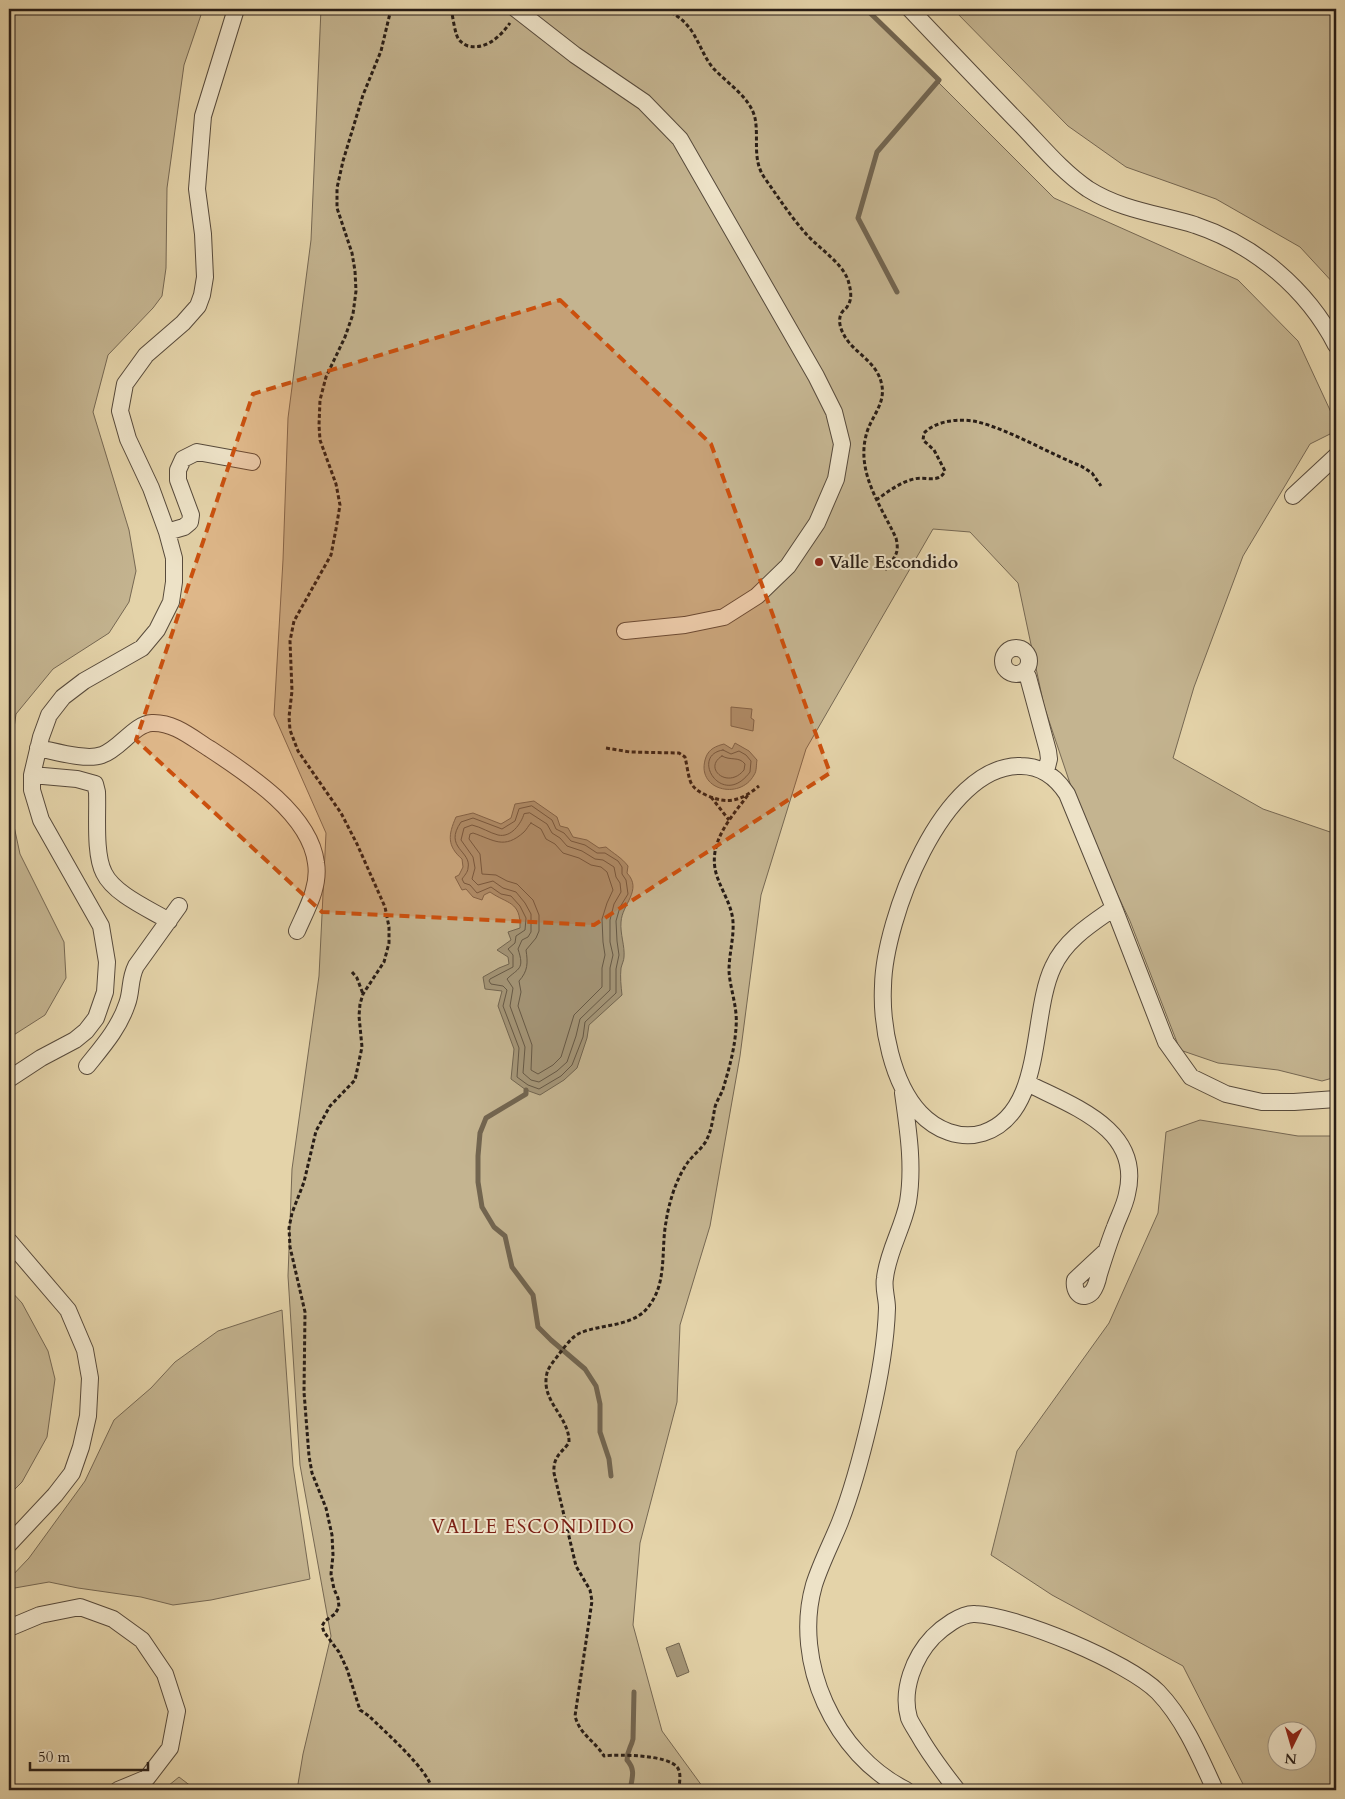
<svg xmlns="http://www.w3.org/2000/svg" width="1345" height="1799" viewBox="0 0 1345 1799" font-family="Cardo,serif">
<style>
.green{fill:#c4b490;stroke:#766853;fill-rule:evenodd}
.water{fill:#a49577;stroke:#726550}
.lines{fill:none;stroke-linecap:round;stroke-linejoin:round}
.shore{stroke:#665946;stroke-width:1}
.stream{stroke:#726550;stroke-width:5}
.minor-casing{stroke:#574a3b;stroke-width:18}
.path{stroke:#281d16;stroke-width:3;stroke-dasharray:4 2.5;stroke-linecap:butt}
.minor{stroke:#ede2c7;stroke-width:16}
.marked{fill:#cb500e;fill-opacity:0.2;stroke:#cb500e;stroke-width:4;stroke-dasharray:10 6;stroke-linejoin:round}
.poi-dot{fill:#8f2418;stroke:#ede2c7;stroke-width:2}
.labels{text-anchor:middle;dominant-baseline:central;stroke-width:4;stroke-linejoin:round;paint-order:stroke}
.poi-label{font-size:18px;font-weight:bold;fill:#281d16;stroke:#ede2c7;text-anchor:start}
.neighbourhood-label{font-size:19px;letter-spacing:1px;fill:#7a1f14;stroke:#ede2c7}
</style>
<rect width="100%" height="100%" fill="#e4d3a9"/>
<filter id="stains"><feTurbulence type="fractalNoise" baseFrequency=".004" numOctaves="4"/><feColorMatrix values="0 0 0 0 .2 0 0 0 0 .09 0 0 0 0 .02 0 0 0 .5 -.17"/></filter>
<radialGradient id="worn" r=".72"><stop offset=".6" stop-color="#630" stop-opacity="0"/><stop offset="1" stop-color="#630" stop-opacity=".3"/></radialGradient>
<path class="green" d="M9 9H203L184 65 167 188 166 268 162 296 153 308 108 355 93 412 129 530 136 571 129 602 109 633 53 669 16 714 9 764Z
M321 9H865L1054 198 1238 280 1298 341 1336 423V431L1310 444 1243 556 1194 687 1173 758 1263 809 1336 834V1077L1322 1081 1278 1070 1218 1063 1180 1050 1130 921 1083 822 1044 706 1018 583 970 532 933 529 806 749 761 895 740 1056 710 1226 680 1325 677 1402 640 1543 633 1625 662 1731 705 1790H297L303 1754 331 1636 300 1465 288 1276 292 1169 319 976 326 833 274 715 283 560 288 418 311 240Z
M953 9H1336V286L1300 247 1216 199 1126 167 1068 126Z
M9 803 20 854 64 942 66 978 45 1015 9 1038Z
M1200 1120 1298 1136H1336V1790H1246L1183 1666 1052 1595 991 1555 1017 1451 1109 1323 1158 1213 1166 1132ZM1278 1732H1308V1762H1278Z
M9 1289 22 1303 48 1351 55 1379 47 1437 22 1482 9 1495Z
M282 1310 293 1466 310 1579 211 1600 173 1605 141 1597 78 1588 49 1582 9 1589V1579L29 1558 85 1481 114 1420 151 1388 175 1362 218 1331Z
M179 1777 196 1790H163Z"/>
<path class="water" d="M731 707 752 709 751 718 754 720 753 731 731 726Z
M735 743 749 751 757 760C756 765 757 771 754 775 740 801 694 790 706 757 709 749 716 746 724 744L732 749Z
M534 801 557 817 560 826 568 828 573 837 587 840 599 848 606 847C614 854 621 857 628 866L627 873C643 890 622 904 621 922 620 934 625 946 624 957 624 960 622 964 621 968 620 977 621 986 622 995L589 1025 587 1038 577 1068 564 1080 540 1095 526 1090 511 1079 514 1049 498 1006 502 991 485 989 483 977 499 968 509 964 508 957 497 950 511 940 508 932 520 928C521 901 507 904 490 892L484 895 482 900 473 897 466 889 462 890 455 877 459 875 463 867 462 859C447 846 448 835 456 817L473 813 501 824 511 818 515 804Z
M679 1643 689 1672 677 1677 666 1648Z"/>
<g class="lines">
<path class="shore" d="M723 750 731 754 739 751 746 755 751 761 750 772C722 810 689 755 723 750Z
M722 756C730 761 739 756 745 764L744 770C728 790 702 768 722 756Z
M532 806 552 820 556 829 564 833 571 841 585 845 597 853H605L618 861 622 867V874L626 880 628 894 620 907 616 921 617 941 619 955 616 969V993L585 1022 583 1037 572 1065 561 1076 539 1089 528 1085 517 1077 519 1048 503 1006 507 990 503 986 491 984 489 981 490 979 513 967V955L508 949 515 943 516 936 525 930 526 918 520 906 511 896 501 894 491 887 477 893 470 885 464 883 462 879C464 876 468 872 468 868 472 851 443 848 461 822L473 818 502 829 515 821 519 809Z
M530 813 547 824 552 833 560 838 567 846 582 851 595 859 603 860 614 867 616 877 620 883 621 892 614 904 610 920V942L613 955 610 968V990L580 1019 576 1036 567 1062 557 1071 539 1082 531 1080 523 1073 525 1047 510 1006 513 988 507 979C518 968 525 970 518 949L522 940 528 937 531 932V914L525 903 516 892 503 888 493 881 478 885 472 879 475 868 473 857 461 840 464 828 472 825C481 827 490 833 498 835 511 838 521 824 524 814Z
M531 823 541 829 546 839 555 844 563 853 579 858 591 865 601 867 607 872 613 890 607 903 602 919 603 942 605 955 602 968V987L574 1015 561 1057 553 1065 538 1074 531 1070 532 1045 518 1006 521 992 519 981C528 971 528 963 526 950L536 938 539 931V915L533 900 517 884 507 881 496 875 482 874 480 854 469 839 470 834 473 833C494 840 504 850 524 832 527 829 528 826 531 823Z"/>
<path class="stream" d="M866 9 939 80 877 152 858 218 897 292
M526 1090V1094L486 1118 480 1133 478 1156V1182L482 1207 494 1227 505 1236 512 1267 533 1295 538 1327 551 1340 585 1369 596 1386 600 1404V1432L609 1459 611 1476
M630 1790C632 1778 636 1770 627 1760 627 1750 631 1748 633 1739L634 1692"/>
<g class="minor-casing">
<path id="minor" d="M516 9 575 55 644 102 680 139 816 376 834 412 842 444 836 479 817 523 788 566 757 596 724 617 685 625 625 631
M910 9C947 48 985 88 1022 126 1043 148 1063 172 1088 189 1121 210 1159 214 1195 225 1255 245 1307 289 1336 345
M1293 496 1336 456
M167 532 184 527 190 522 191 515 178 480V470L183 459 197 452 252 462
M1003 661a13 13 0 1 1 26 0a13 13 0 1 1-26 0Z
M1025 671 1028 677 1048 751 1049 759 1046 771
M38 748C54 751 86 761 102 755 120 749 134 724 152 723 174 722 192 738 210 749 248 774 310 814 316 863 320 887 306 910 297 931
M32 775 77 779 95 784 97 792C98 814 94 854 104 873 114 894 149 909 169 921
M1114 908C1091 924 1065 940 1053 967 1030 1015 1045 1113 983 1133 960 1140 936 1130 920 1113 892 1083 881 1026 883 986 884 921 942 764 1021 766 1042 766 1056 777 1067 794L1114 908 1166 1042 1191 1077 1226 1094 1262 1102H1294L1336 1099
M87 1066C103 1046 119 1028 127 1004 132 991 129 980 136 966L179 906
M9 1079 41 1058 75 1040 86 1031 96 1018 105 992 107 962 101 926 41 820 32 790V775L41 737 49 715 63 697 84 681 142 648 157 630 171 602 174 582V558L167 532 151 488 128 439 120 411 125 384 146 355 183 323 198 306 202 295 205 277 203 234 197 189 203 116 236 9
M1027 1083C1072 1106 1143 1129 1127 1194 1125 1205 1119 1216 1115 1227 1109 1242 1104 1258 1099 1274 1098 1279 1096 1287 1092 1292 1082 1302 1073 1292 1075 1280L1106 1251
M903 1093C908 1129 914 1166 908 1202 903 1228 888 1251 885 1278 883 1288 887 1298 887 1308 886 1343 878 1386 870 1420 862 1454 853 1489 840 1522 832 1542 821 1563 814 1585 792 1662 835 1755 906 1790
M9 1241 68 1310 85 1350 90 1378 88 1416 81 1447 72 1473 55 1495 9 1544
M9 1628 40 1615 80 1607 113 1619 142 1640 165 1674 177 1711 170 1748 147 1778 118 1790
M957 1790C943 1772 929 1754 918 1734 915 1729 911 1723 909 1718 901 1690 914 1657 933 1637 942 1628 961 1613 975 1614 1018 1616 1128 1662 1158 1692 1184 1719 1200 1757 1215 1790"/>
</g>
<path class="path" d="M391 9 381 51 363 95 343 161 337 188V208L352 253 355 271 356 291 353 314 345 337 326 377 320 400 319 425 320 440 336 484 340 505 336 529 331 555 294 621 290 641 292 691 289 717 290 730 298 751 341 813 357 844 385 907 389 927V943L384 962 363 994 360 1004 359 1016 362 1047 355 1080 330 1106 316 1131 304 1182 292 1213 289 1228 290 1247 305 1312 304 1392 309 1456 312 1473 326 1508 332 1535 333 1555 331 1574 334 1589 338 1598 339 1607 335 1614 325 1621 322 1626 324 1632 339 1652 347 1669 360 1710 369 1716C384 1731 430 1771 432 1790
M451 9C453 17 454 28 457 36 459 41 463 44 468 46 486 50 500 37 510 23
M665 9C675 14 684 20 691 30 700 43 704 58 714 69 728 84 750 97 755 118 759 138 752 159 764 177 778 197 791 217 807 235 819 248 842 263 848 280 850 287 853 298 848 305 847 308 845 309 843 311 837 318 840 328 844 335 853 353 878 361 882 386 885 404 872 416 867 432 855 471 880 504 896 538 900 555 894 557 885 570
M876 500C888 492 900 482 914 479 925 476 939 484 945 471L934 450 923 440 924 433C937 420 961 418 978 422 1012 431 1048 453 1081 466L1092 473 1101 486
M606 748 630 752 679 753 685 757C687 765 688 776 691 783 695 790 700 792 706 795 728 805 741 801 759 786
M711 797 729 820
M352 972 357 978 363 994
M679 1790C679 1783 682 1773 677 1767 668 1755 619 1754 604 1756 594 1740 580 1735 575 1716L592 1601 590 1590 576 1566 554 1473C553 1457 560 1454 569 1443 570 1416 540 1402 547 1373 549 1366 555 1360 559 1354 565 1347 571 1337 580 1333 603 1323 636 1328 651 1303 667 1280 661 1248 666 1222 669 1202 676 1179 688 1162 693 1155 703 1148 707 1139 712 1129 713 1117 715 1107 717 1100 721 1095 723 1089 729 1069 735 1048 736 1027 738 1008 730 989 729 971 729 954 734 938 733 922 732 906 723 893 718 879 705 846 729 820 748 795"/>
<use href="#minor" class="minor"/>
</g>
<path class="marked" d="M560 300 711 444 830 773 594 925 322 912 136 740 253 394Z"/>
<circle class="poi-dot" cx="819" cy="562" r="5"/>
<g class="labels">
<g class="poi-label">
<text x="829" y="562">Valle Escondido</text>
</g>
<g class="neighbourhood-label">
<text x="533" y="1527">VALLE ESCONDIDO</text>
</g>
</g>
<rect width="1345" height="1799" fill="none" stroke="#e4d3a9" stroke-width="30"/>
<rect x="10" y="10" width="1325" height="1779" fill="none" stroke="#281d16" stroke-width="2.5"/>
<rect x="15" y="15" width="1315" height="1769" fill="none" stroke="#281d16"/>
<g transform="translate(1292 1746) rotate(185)"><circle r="24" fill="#ede2c7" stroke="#9e9380"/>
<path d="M0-4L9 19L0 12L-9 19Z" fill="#8f2418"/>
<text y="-8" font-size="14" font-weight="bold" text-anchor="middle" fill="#281d16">N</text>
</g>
<path d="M30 1762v8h118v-8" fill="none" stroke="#281d16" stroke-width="2.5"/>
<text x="38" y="1762" font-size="15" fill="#281d16" stroke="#ede2c7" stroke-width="4" paint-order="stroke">50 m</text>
<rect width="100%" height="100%" filter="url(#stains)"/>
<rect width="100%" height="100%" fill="url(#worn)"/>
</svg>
